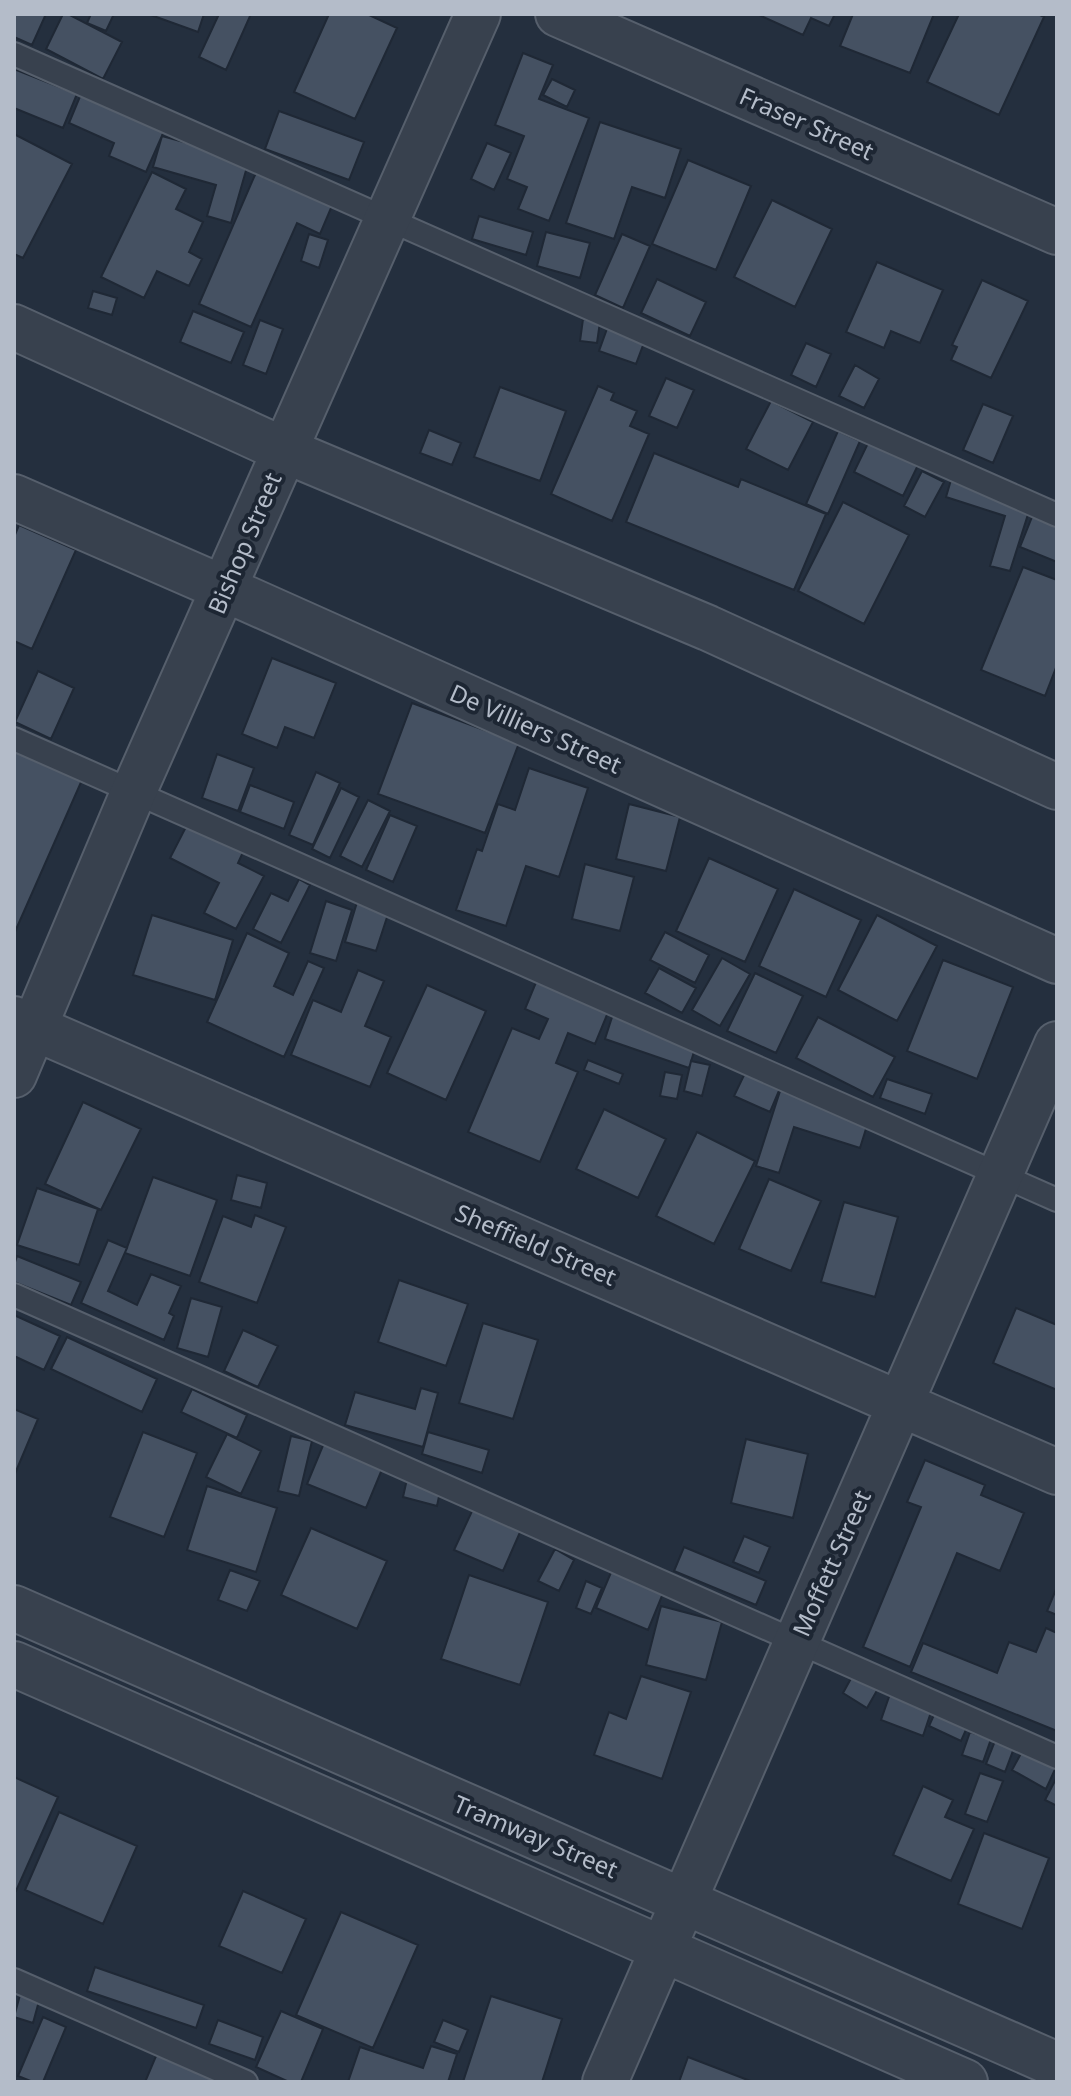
<svg xmlns="http://www.w3.org/2000/svg" width="1071" height="2096" viewBox="0 0 1071 2096" font-family="'Noto Sans',sans-serif">
<style>
.building{fill:#455162;stroke:#1f2835;stroke-width:2}
.lines{fill:none;stroke-linecap:round;stroke-linejoin:round}
.service-casing{stroke:#565f6c;stroke-width:26}
.minor-casing{stroke:#565f6c;stroke-width:48}
.service{stroke:#38414e;stroke-width:22}
.minor{stroke:#38414e;stroke-width:44}
.labels{text-anchor:middle;dominant-baseline:central;stroke-width:8;stroke-linejoin:round;paint-order:stroke}
.street-label{font-size:24px;fill:#b4bcc9;stroke:#1d2633}
</style>
<rect width="100%" height="100%" fill="#242f3e"/>
<path class="building" d="M14 14H46L32 45 14 37Z
M63 14H68L122 42 103 79 46 49Z
M91 14H114L106 31 87 23Z
M148 14H204L198 32Z
M219 14H251L226 70 199 57Z
M329 14H367L397 28 355 119 294 92Z
M757 14H835L829 26 811 18 803 35Z
M853 14H934L910 73 840 46Z
M959 14H1038L1044 17 999 115 927 82Z
M523 53 553 65 539 99 589 118 549 221 518 209 527 187 507 179 524 136 495 125Z
M14 69 77 94 63 128 14 108Z
M552 79 575 90 567 107 543 95Z
M81 94 165 129 146 172 109 156 114 143 69 123Z
M279 111 364 142 349 180 265 149Z
M600 122 681 149 665 198 632 187 614 239 566 223Z
M14 134 72 164 23 258 14 254Z
M162 136 249 160 231 223 207 216 216 185 153 167Z
M487 143 511 153 494 190 471 179Z
M688 160 751 186 716 270 652 244Z
M258 168 334 201 320 234 297 223 251 327 199 304Z
M152 172 186 189 176 209 203 222 189 252 202 259 189 286 157 271 144 298 101 277Z
M772 200 832 229 795 307 734 277Z
M479 216 533 232 526 255 472 239Z
M546 232 590 243 580 278 537 266Z
M309 234 328 240 319 268 301 261Z
M622 234 650 246 623 308 595 295Z
M877 262 943 290 920 343 891 331 884 348 846 332Z
M657 279 706 302 690 336 641 313Z
M982 280 1028 301 991 378 951 360 957 347 952 345Z
M93 291 117 298 112 315 88 308Z
M193 311 244 332 231 363 180 342Z
M583 319 600 322 597 343 580 341Z
M260 320 283 329 266 374 243 365Z
M608 326 645 340 636 364 599 351Z
M806 343 831 354 816 387 791 375Z
M855 365 879 379 864 408 839 396Z
M666 378 694 390 677 428 649 416Z
M598 386 614 393 611 400 637 411 630 426 649 434 612 521 551 494Z
M500 387 566 411 540 481 474 457Z
M771 401 813 422 788 470 746 449Z
M983 404 1013 416 993 463 963 450Z
M429 430 461 443 452 465 420 453Z
M838 431 860 441 828 514 806 504Z
M871 437 920 461 903 496 854 472Z
M654 453 738 487 741 479 826 514 794 590 626 522Z
M922 471 944 482 925 517 904 506Z
M951 480 1031 505 1010 571 990 566 1005 516 946 497Z
M843 502 909 535 864 624 798 591Z
M1034 512 1057 522V562L1020 547Z
M19 525 76 550 32 649 14 641V537Z
M1023 567 1057 580V665L1045 696 981 670Z
M272 658 336 683 314 738 285 727 277 748 242 734Z
M38 671 74 688 51 739 15 722Z
M412 703 519 743 485 833 378 794Z
M14 750 82 780 14 934Z
M217 754 254 768 238 811 202 798Z
M529 768 588 788 559 877 526 866 506 926 456 910 477 849 482 851 498 804 515 810Z
M316 772 340 783 313 845 289 835Z
M250 785 294 802 284 829 240 812Z
M341 788 359 797 330 858 312 849Z
M368 800 390 811 362 867 340 856Z
M629 804 680 817 666 871 616 859Z
M390 815 417 826 393 882 366 870Z
M189 821 244 850 238 863 264 876 236 929 204 913 219 883 170 858Z
M709 858 778 889 745 962 676 931Z
M585 864 634 877 620 931 572 919Z
M299 879 310 885 281 943 253 929 271 893 288 901Z
M794 889 861 920 826 997 759 966Z
M358 899 390 908 376 951 345 942Z
M326 901 352 910 336 961 310 953Z
M152 915 233 940 215 1000 133 975Z
M877 915 937 946 897 1021 838 990Z
M665 932 709 955 695 983 650 960Z
M247 933 289 953 274 986 293 995 308 961 324 968 284 1057 207 1022Z
M722 958 750 974 720 1026 692 1010Z
M943 960 1013 987 977 1079 907 1051Z
M659 968 696 988 682 1013 645 993Z
M358 970 384 981 365 1026 391 1037 370 1087 291 1055 313 1000 341 1012Z
M755 973 803 996 776 1053 727 1031Z
M539 975 611 1005 595 1044 568 1033 556 1063 578 1072 540 1162 468 1132 512 1028 539 1039 548 1019 525 1009Z
M427 985 486 1011 446 1100 387 1073Z
M613 1014 697 1042 689 1068 605 1039Z
M818 1017 895 1057 873 1097 796 1058Z
M588 1060 623 1074 619 1084 584 1070Z
M691 1061 710 1065 702 1096 684 1091Z
M746 1071 781 1086 770 1112 734 1096Z
M665 1072 682 1075 677 1099 660 1096Z
M887 1079 932 1094 925 1114 880 1098Z
M781 1088 870 1116 860 1148 794 1127 779 1173 756 1166Z
M83 1102 141 1129 101 1210 45 1184Z
M604 1109 666 1139 638 1198 576 1169Z
M697 1132 755 1161 714 1244 656 1216Z
M237 1175 267 1183 261 1208 231 1200Z
M153 1177 217 1200 190 1276 125 1253Z
M769 1179 821 1201 791 1271 739 1249Z
M37 1188 98 1209 79 1265 17 1245Z
M844 1202 898 1217 875 1297 821 1282Z
M255 1215 286 1227 257 1303 199 1282 223 1216 251 1227Z
M108 1240 127 1248 108 1291 137 1305 151 1274 181 1286 169 1313 174 1316 164 1340 81 1303Z
M17 1256 81 1282 71 1305 14 1282V1265Z
M399 1280 468 1304 446 1366 378 1342Z
M191 1298 222 1307 208 1357 177 1348Z
M1016 1308 1057 1325V1390L993 1363Z
M14 1315 60 1336 44 1370 14 1356Z
M483 1323 538 1340 513 1419 459 1403Z
M243 1330 278 1346 258 1387 224 1371Z
M67 1337 157 1379 142 1412 51 1369Z
M421 1388 438 1393 423 1447 345 1425 355 1392 415 1409Z
M192 1389 247 1415 237 1438 181 1412Z
M14 1409 38 1419 14 1476Z
M143 1432 197 1453 164 1537 110 1517Z
M428 1432 489 1450 482 1473 422 1454Z
M227 1434 261 1451 241 1494 206 1477Z
M291 1436 312 1441 299 1496 278 1491Z
M746 1439 808 1454 793 1518 731 1503Z
M324 1443 383 1467 366 1508 307 1484Z
M925 1460 985 1485 981 1495 1024 1513 1000 1571 957 1553 910 1667 863 1647 921 1507 907 1502Z
M407 1479 441 1487 437 1506 403 1497Z
M207 1486 277 1508 256 1572 187 1550Z
M473 1509 521 1530 503 1571 454 1550Z
M311 1528 387 1561 357 1629 281 1595Z
M744 1536 770 1547 759 1573 733 1562Z
M684 1547 766 1581 756 1605 674 1571Z
M555 1549 574 1560 559 1591 538 1581Z
M230 1570 260 1581 247 1611 218 1600Z
M612 1570 664 1591 648 1630 596 1608Z
M469 1575 548 1602 520 1685 441 1659Z
M586 1581 602 1588 591 1614 576 1608Z
M1057 1587V1615L1047 1611Z
M661 1606 722 1622 706 1680 646 1665Z
M1046 1628 1057 1633V1731L911 1672 923 1643 997 1673 1009 1642 1036 1652Z
M854 1673 879 1687 867 1708 843 1693Z
M641 1676 691 1692 662 1779 594 1755 609 1712 626 1719Z
M891 1691 933 1706 923 1736 881 1720Z
M937 1708 969 1723 961 1741 929 1726Z
M970 1732 991 1739 983 1762 962 1755Z
M995 1741 1014 1748 1005 1772 986 1764Z
M1024 1748 1057 1765 1046 1789 1012 1770Z
M980 1773 1003 1781 987 1822 965 1814Z
M14 1777 58 1797 16 1891 14 1890Z
M1057 1777V1806L1045 1800Z
M923 1786 953 1800 945 1817 974 1829 951 1881 893 1855Z
M59 1812 137 1846 103 1924 25 1890Z
M984 1833 1049 1858 1022 1929 958 1904Z
M243 1891 306 1919 282 1973 219 1946Z
M341 1912 418 1945 373 2048 296 2015Z
M95 1967 204 2005 196 2028 87 1991Z
M20 1995 39 2001 33 2023 14 2017Z
M491 1996 562 2019 542 2082H463Z
M281 2011 323 2029 301 2082H289L256 2067Z
M43 2017 66 2027 43 2082H33L18 2076Z
M218 2020 263 2037 255 2060 209 2044Z
M443 2020 468 2030 459 2052 434 2042Z
M431 2046 457 2054 448 2082H348L360 2047 423 2068Z
M159 2049 232 2082H145Z
M688 2057 753 2082H679Z"/>
<g class="lines">
<g class="service-casing">
<path id="service" d="M14 54 1057 515
M14 739 1057 1200
M14 1295 1057 1757
M14 1980 246 2082"/>
</g>
<g class="minor-casing">
<path id="minor" d="M558 14 1057 232
M14 327 284 450 708 628 1057 787
M14 497 225 589 1057 961
M14 1019 1057 1472
M14 1075 133 793 478 14
M14 1608 1057 2065
M14 1664 965 2082
M605 2082 1057 1044"/>
</g>
<use href="#service" class="service"/>
<use href="#minor" class="minor"/>
</g>
<g class="labels">
<g class="street-label">
<text transform="translate(807 123) rotate(24)">Fraser Street</text>
<text transform="translate(244 543) rotate(-67)">Bishop Street</text>
<text transform="translate(536 728) rotate(24)">De Villiers Street</text>
<text transform="translate(536 1244) rotate(23)">Sheffield Street</text>
<text transform="translate(831 1563) rotate(-66)">Moffett Street</text>
<text transform="translate(536 1836) rotate(23)">Tramway Street</text>
</g>
</g>
<rect width="1071" height="2096" fill="none" stroke="#b4bcc9" stroke-width="32"/>
</svg>
